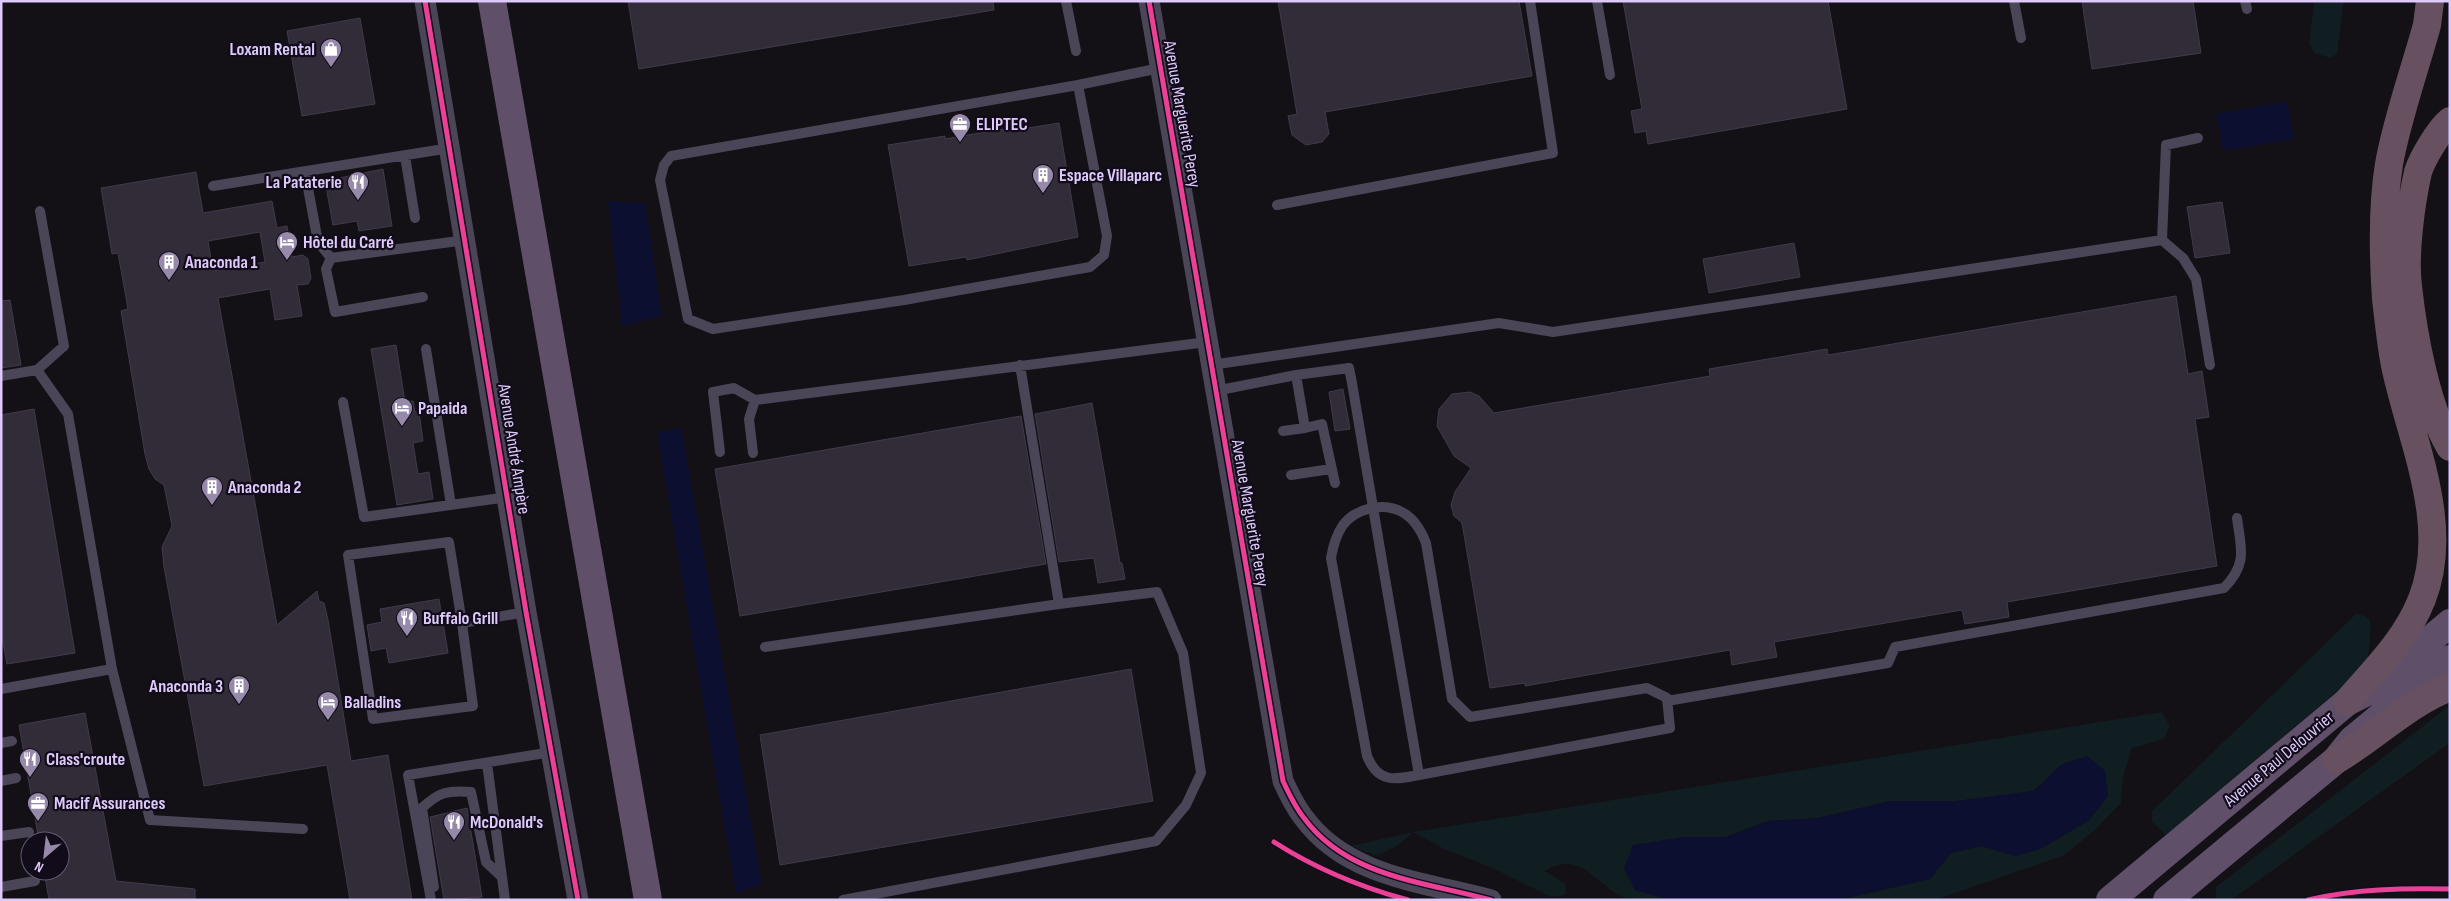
<svg xmlns="http://www.w3.org/2000/svg" width="2451" height="901" viewBox="0 0 2451 901" font-family="'Sofia Sans Condensed',sans-serif">
<style>
.green{fill:#101d21}
.water{fill:#0d0f30}
.building{fill:#322c39;stroke:#413a4a;fill-rule:evenodd}
.lines{fill:none;stroke-linecap:round;stroke-linejoin:round}
.service{stroke:#4a4557;stroke-width:10}
.minor{stroke:#4a4557;stroke-width:21}
.primary{stroke:#604f68;stroke-width:28}
.motorway{stroke:#67505f;stroke-width:28}
.cycleway-casing{stroke:#120c1a;stroke-width:8}
.cycleway{stroke:#ea4096;stroke-width:5}
.labels{text-anchor:middle;dominant-baseline:central;stroke-width:4.5;stroke-linejoin:round;paint-order:stroke}
.poi-label{font-size:18px;font-weight:bold;fill:#ddcafa;stroke:#120c1a;text-anchor:start}
.street-label{font-size:18px;fill:#ddcafa;stroke:#120c1a}
</style>
<rect width="100%" height="100%" fill="#131016"/>
<path class="green" d="M2314 1H2344L2337 54 2330 58 2314 53 2309 44Z
M2357 613C2361 615 2368 616 2370 621 2372 623 2369 657 2367 660 2366 664 2361 669 2359 673L2166 835 2152 822V811Z
M2450 705V743L2231 900H2216V887Z
M2162 712 2170 726 2164 739 2132 748 2123 778 2121 803 2096 829 2065 855 1935 900H1838L1930 879 1951 853 1982 846 2015 856 2040 849 2088 821 2108 796 2062 764 2034 791 1956 801H1891L1818 818 1768 821 1726 837H1683L1635 890 1671 900C1659 900 1639 901 1628 899 1596 889 1584 848 1545 871L1566 884 1565 895 1551 897 1490 867 1446 850 1413 832 1399 845 1377 856 1350 846 1413 832Z"/>
<path class="water" d="M2287 101 2294 139 2223 151 2216 114Z
M608 201 645 203 662 316 622 326Z
M681 427 762 884 736 893 657 433Z
M2087 756 2105 771 2108 796 2088 821 2040 849 2015 856 1982 846 1951 853 1930 879 1838 900H1671L1635 890 1624 869 1633 845 1683 837H1726L1768 821 1818 818 1891 801H1956L2034 791 2062 764Z"/>
<path class="building" d="M628 1H993L994 10 639 69Z
M1278 1H1519L1532 76 1325 112 1329 134 1322 142 1306 145 1292 135 1288 116 1297 114Z
M1623 1H1828L1847 109 1648 144 1646 131 1635 133 1631 111 1642 109Z
M2082 1H2193L2201 53 2092 69Z
M360 18 375 104 302 116 287 31Z
M1059 123 1078 237 967 260 966 257 909 266 888 145 945 136V139L1003 129 1004 132Z
M383 169 392 226 359 231 357 221 333 225 325 181Z
M196 172 203 213 272 201 277 228 287 226 292 257 303 255 308 259 311 278 308 284 297 285 302 316 275 320 270 289 218 298 277 625 317 591 319 601 324 603 328 620 351 761 388 755 412 900H350L327 765 204 786 164 567 162 547 172 526 164 485 155 479 149 469 145 454 121 311 128 309 118 253 112 254 101 188ZM260 232 265 262 213 271 208 241Z
M2222 202 2230 253 2195 258 2187 207Z
M1794 243 1800 277 1709 293 1703 259Z
M2176 296 2188 374 2202 371 2209 417 2195 419 2217 566 2007 602 2009 617 1965 624 1962 610 1774 642 1777 657 1732 665 1730 650 1525 686V683L1490 688 1462 523 1454 516 1451 505 1455 492 1471 468 1454 456 1437 426 1439 409 1452 394 1470 392 1479 396 1494 413 1710 376 1709 369 1827 349 1828 355Z
M10 300 21 365 1 368V301Z
M396 345 405 402 413 401 415 412H419L423 441 413 443 418 474 429 472 433 499 397 505 371 349Z
M1343 389 1350 429 1335 431 1329 392Z
M1092 403 1120 563H1122L1125 579 1098 583 1094 558 1059 562 1035 414Z
M34 409 75 653 7 664 1 632V415Z
M1021 416 1046 564 740 616 715 469Z
M439 599 448 653 389 663 386 648 371 651 367 625 382 622 380 609Z
M1131 669 1153 801 780 865 760 735Z
M85 713 116 881 195 889V900H49L44 871H60V841H39L19 725Z
M467 808 482 897 444 900 430 817Z"/>
<g class="lines">
<path class="service" d="M1066 1 1076 51
M1597 1 1610 75
M2014 1 2021 38
M2245 1 2247 9
M1078 85 1107 236 1104 255 1090 267 904 300 713 329 688 319 660 180 664 165 671 156 1078 85 1160 68
M405 156 415 218
M305 172 318 242 331 258 466 240
M213 186 450 148
M1277 205 1553 153 1530 1
M2162 240 2166 145 2198 138
M331 258 326 269 335 312 423 297
M426 349 451 505
M1020 365 1059 604
M1211 365 1499 323 1553 332 2162 240 2183 258 2196 279 2210 365
M37 370 68 414 112 669 150 820 303 829
M1296 375 1349 368 1352 383C1374 514 1396 644 1419 775L1670 728 1667 698 1647 688 1470 717 1452 699 1426 543C1421 530 1413 517 1400 511 1382 502 1355 509 1343 525 1336 535 1333 546 1331 558L1367 756C1378 783 1394 780 1419 775
M1 376 37 370 64 346 40 211
M1215 391 1296 375 1305 428 1322 424 1335 483
M343 402 364 517 508 497
M1283 431 1305 428
M720 452 713 392 734 388 755 400 1207 342
M753 453 749 419 755 400
M1291 475 1331 469
M462 623 473 706 373 719 348 555 449 542 462 623 526 612
M765 647 1059 604 1157 592 1183 653 1201 773 1186 805 1156 841 843 900
M1 689 112 669
M1667 701 1888 663 1895 647 2224 588C2248 564 2241 548 2237 518
M1 743 12 741
M487 763 505 900
M1 781 16 778
M1 836 29 832
M1 887 35 881
M434 887 422 808C439 792 448 790 471 792L486 862 502 877
M431 900 408 775 552 752"/>
<path class="minor" d="M425 1 526 612 578 900
M1149 1 1283 781C1289 794 1295 807 1304 818 1347 877 1425 882 1491 900"/>
<path class="primary" d="M492 1 648 900
M2110 900 2347 702 2369 691 2450 623
M2167 900 2336 760 2352 740 2450 659"/>
<path class="motorway" d="M2450 121C2439 130 2422 159 2418 172 2411 203 2404 255 2408 286 2413 333 2426 406 2450 447
M2347 702C2375 670 2406 640 2422 599 2451 525 2412 443 2396 370 2391 348 2389 323 2386 299 2383 255 2382 207 2389 164 2397 119 2415 69 2427 25L2430 1
M2336 760C2377 736 2405 705 2450 687"/>
<g class="cycleway-casing">
<path id="cycleway" d="M425 1 526 612 578 900
M1149 1 1283 781C1289 794 1295 807 1304 818 1347 877 1425 882 1491 900
M1274 842C1316 869 1360 887 1408 900
M2308 900C2354 889 2403 888 2450 889"/>
</g>
<use href="#cycleway" class="cycleway"/>
</g>
<defs>
<g id="shop-pin" transform="scale(1.125)"><path d="M0 17L-7.5 6A9.5 9.5 0 1 1 7.5 6Z" fill="#9689aa" stroke="#120c1a"/><path d="M-5-2.5h2.3a2.7 3.5 0 0 1 5.4 0H5L5.5 6h-11ZM-1.5-2.5h3a1.5 2.3 0 0 0-3 0Z" fill="#fff"/></g>
<g id="office-pin" transform="scale(1.125)"><path d="M0 17L-7.5 6A9.5 9.5 0 1 1 7.5 6Z" fill="#9689aa" stroke="#120c1a"/><path d="M-6-3h4V-5.5h4V-3h4V5H-6ZM-1-4.5V-3h2v-1.5ZM-6 0V1H6V0Z" fill="#fff"/></g>
<g id="building-pin" transform="scale(1.125)"><path d="M0 17L-7.5 6A9.5 9.5 0 1 1 7.5 6Z" fill="#9689aa" stroke="#120c1a"/><path d="M-4-6H4V6H1V3H-1V6H-4ZM-2.5-4.3h1.7v1.8h-1.7ZM.8-4.3h1.7v1.8H.8ZM-2.5-1h1.7V.8h-1.7ZM.8-1h1.7V.8H.8Z" fill="#fff"/></g>
<g id="restaurant-pin" transform="scale(1.125)"><path d="M0 17L-7.5 6A9.5 9.5 0 1 1 7.5 6Z" fill="#9689aa" stroke="#120c1a"/><path d="M-5-6h1v4h1v-4h1v4h1v-4h1v5L-1.5 .5V6h-2V.5L-5-1ZM5-6V6H3V1.5H1.5Q1.5-4 5-6Z" fill="#fff"/></g>
<g id="hotel-pin" transform="scale(1.125)"><path d="M0 17L-7.5 6A9.5 9.5 0 1 1 7.5 6Z" fill="#9689aa" stroke="#120c1a"/><path d="M-6-4.5h1.5V1H6V5H4.5V3h-9V5H-6ZM-4 0a1.8 1.8 0 1 1 3.6 0ZM.5 0V-2.5h3Q6-2.5 6 0Z" fill="#fff"/></g>
</defs>
<g fill-rule="evenodd">
<use href="#shop-pin" x="331" y="49"/>
<use href="#office-pin" x="960" y="124"/>
<use href="#building-pin" x="1043" y="175"/>
<use href="#restaurant-pin" x="358" y="182"/>
<use href="#hotel-pin" x="287" y="242"/>
<use href="#building-pin" x="169" y="262"/>
<use href="#hotel-pin" x="402" y="408"/>
<use href="#building-pin" x="212" y="487"/>
<use href="#restaurant-pin" x="407" y="618"/>
<use href="#building-pin" x="239" y="686"/>
<use href="#hotel-pin" x="328" y="702"/>
<use href="#restaurant-pin" x="30" y="759"/>
<use href="#office-pin" x="38" y="803"/>
<use href="#restaurant-pin" x="454" y="822"/>
</g>
<g class="labels">
<g class="poi-label">
<text x="315" y="49" text-anchor="end">Loxam Rental</text>
<text x="976" y="124">ELIPTEC</text>
<text x="1059" y="175">Espace Villaparc</text>
<text x="342" y="182" text-anchor="end">La Pataterie</text>
<text x="303" y="242">Hôtel du Carré</text>
<text x="185" y="262">Anaconda 1</text>
<text x="418" y="408">Papaida</text>
<text x="228" y="487">Anaconda 2</text>
<text x="423" y="618">Buffalo Grill</text>
<text x="223" y="686" text-anchor="end">Anaconda 3</text>
<text x="344" y="702">Balladins</text>
<text x="46" y="759">Class'croute</text>
<text x="54" y="803">Macif Assurances</text>
<text x="470" y="822">McDonald's</text>
</g>
<g class="street-label">
<text transform="translate(1182 114) rotate(80)">Avenue Marguerite Perey</text>
<text transform="translate(514 449) rotate(81)">Avenue André Ampère</text>
<text transform="translate(1250 513) rotate(80)">Avenue Marguerite Perey</text>
<text transform="translate(2279 759) rotate(-40)">Avenue Paul Delouvrier</text>
</g>
</g>
<rect width="2451" height="901" fill="none" stroke="#ddcafa" stroke-width="5"/>
<g transform="translate(45 856) rotate(208)"><circle r="24" fill="#120c1a" stroke="#635874"/>
<path d="M0-4L9 19L0 12L-9 19Z" fill="#9689aa"/>
<text y="-8" font-size="14" font-weight="bold" text-anchor="middle" fill="#ddcafa">N</text>
</g>
</svg>
